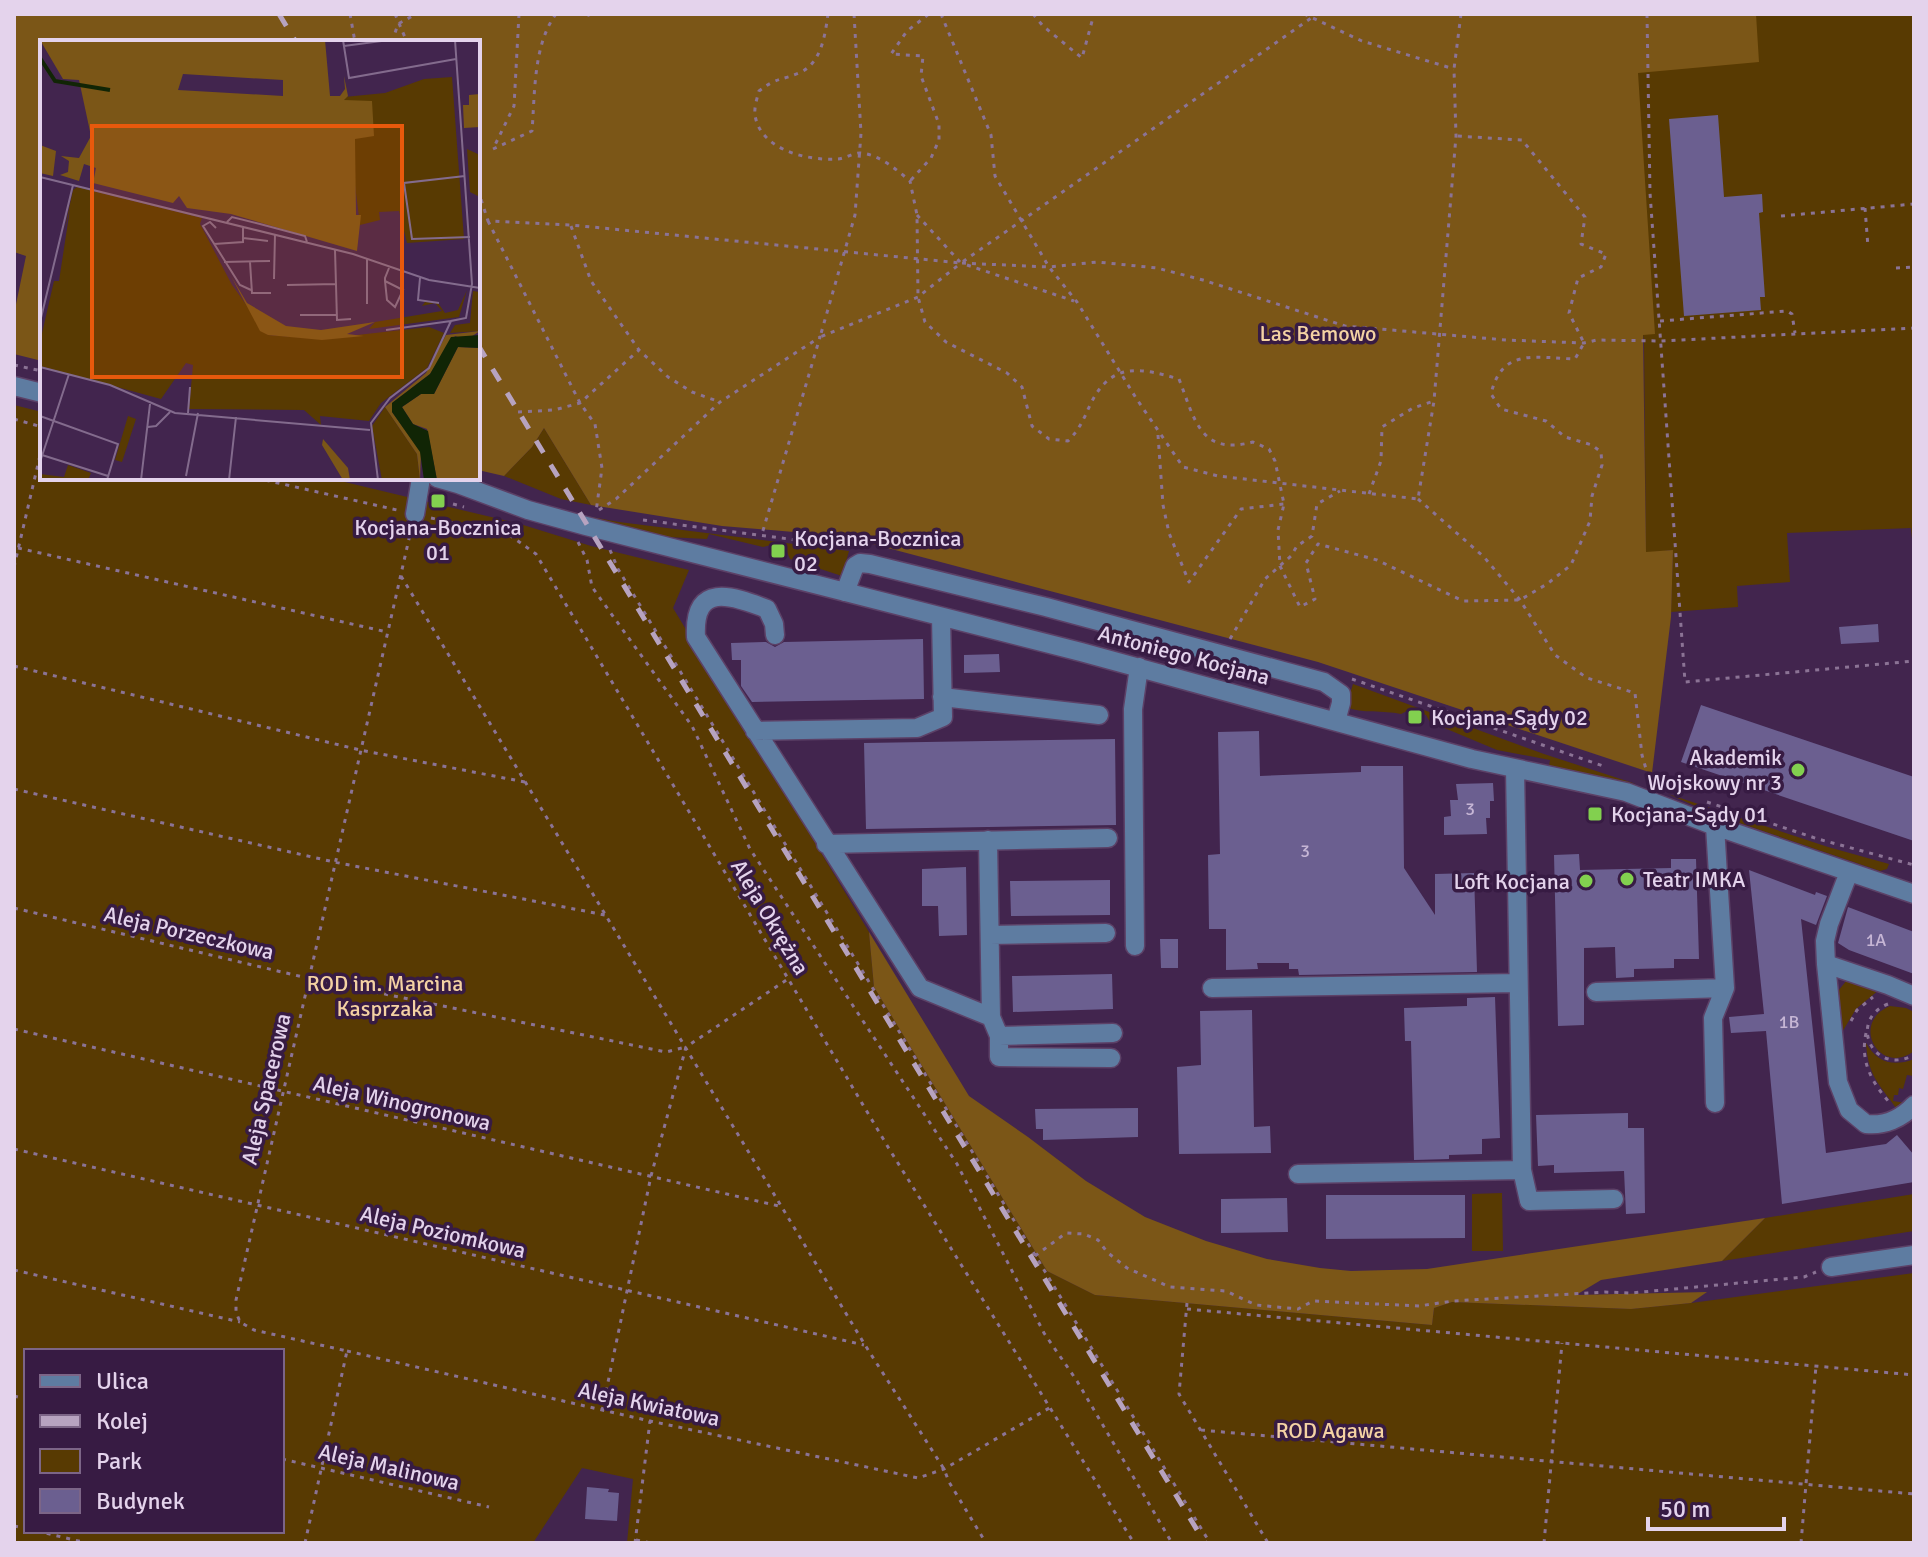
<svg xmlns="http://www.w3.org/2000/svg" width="1928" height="1557" viewBox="0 0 1928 1557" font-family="Signika,sans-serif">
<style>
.green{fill:#583a02;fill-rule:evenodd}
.forest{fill:#7b5617}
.building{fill:#6b5f90}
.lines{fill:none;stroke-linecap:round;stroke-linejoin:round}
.minor-casing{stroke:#5c4167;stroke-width:21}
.path{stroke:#8b7395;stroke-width:3;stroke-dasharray:4 6;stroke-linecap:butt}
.minor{stroke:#5e7ca1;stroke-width:18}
.rail{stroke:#b7a3c0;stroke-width:5;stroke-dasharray:14 14;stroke-linecap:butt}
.poi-dot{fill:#82d04f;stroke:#371b43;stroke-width:3}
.labels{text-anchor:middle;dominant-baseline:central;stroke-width:7;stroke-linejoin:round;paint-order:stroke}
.number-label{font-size:18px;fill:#c6b6d5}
.park-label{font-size:22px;fill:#f4d2a3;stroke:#371b43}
.poi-label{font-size:22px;fill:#e4d3ec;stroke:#371b43;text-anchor:start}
.street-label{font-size:22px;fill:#e4d3ec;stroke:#371b43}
.inset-river{fill:none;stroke:#112505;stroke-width:4}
.inset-road{fill:none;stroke:#836b8d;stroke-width:2}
.view{fill:#e8590c;fill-opacity:0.15;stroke:#e8590c;stroke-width:4}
.inset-edge{fill:none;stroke:#e4d3ec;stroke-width:4}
</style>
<rect width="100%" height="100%" fill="#42254e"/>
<path class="green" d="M1590 14H1914V560L1911 528 1787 533 1790 582 1737 586 1738 607 1671 612 1673 550 1646 553 1644 341Z
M14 405 42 412V478H328L520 524 591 546 689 570 673 608 869 932 874 987 1047 1271 1095 1295 1432 1325 1434 1308 1452 1302 1631 1309 1691 1303 1914 1273V1543H627L633 1479 582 1468 533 1543H14ZM26 1351H282V1531H26Z
M544 428 591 505 561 499 504 476 532 447Z
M586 516 619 522 849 551 842 576 796 561 790 559 786 550 771 545 763 547 709 534 707 539 667 537Z
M1353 684 1544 754 1636 784 1549 766 1550 760 1497 750 1430 722 1426 715 1409 710 1401 714C1383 710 1363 714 1346 707Z
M1668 794 1828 847 1889 864 1887 869 1880 871 1716 815Z
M1847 980 1880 989 1856 1009 1841 1034 1838 991Z
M1890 1006 1906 1008 1914 1012V1051C1880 1077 1849 1023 1890 1006Z
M1866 1043C1877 1063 1894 1067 1914 1059V1076L1907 1075 1903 1089 1899 1088 1898 1095H1894L1893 1101 1906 1103 1896 1108C1878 1083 1868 1075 1866 1043Z
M1502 1193 1503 1251H1472V1194Z
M1914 1194V1231L1722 1261 1765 1218Z"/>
<path class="forest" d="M14 14H1756L1759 62 1638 73 1655 334 1643 335 1646 552 1673 550 1671 617 1652 773 1318 662 865 542 817 534 722 526 591 505 544 428 532 447 504 476 478 470V42H42V361L14 354V314L26 256 14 252Z
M869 932 969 1096 1028 1137 1086 1181 1145 1217 1206 1241 1267 1259 1320 1268 1351 1271 1427 1269 1765 1218 1722 1261 1601 1280 1576 1295 1707 1292 1691 1303 1631 1309 1452 1302 1434 1308 1432 1325 1095 1295 1047 1271 874 987Z"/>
<path class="building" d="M1718 115 1724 197 1762 194 1763 212 1759 213 1765 297H1760L1761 310 1684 316 1669 119Z
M1878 624 1879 642 1841 644 1839 627Z
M923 639 924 699 752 702 741 686V660H732L731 643 766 642 775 647 784 642Z
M999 654 1000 672 964 673V655Z
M1701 705 1914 777V841L1681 762Z
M1259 731 1260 776 1361 772V766H1403L1404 868 1435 915V874L1474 873 1477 972 1299 975 1298 969H1289V963H1257L1258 969 1226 970V929H1209L1208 855 1220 854 1218 732Z
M1115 739 1116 825 866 829 864 743Z
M1493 783 1494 801H1490V818H1486L1487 834 1444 835V817L1451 816 1450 800H1458L1456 784Z
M1579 854 1580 870 1671 868V859H1696L1699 959H1674V968L1634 969V977L1616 978 1615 947 1584 948V1025L1558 1026 1554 855Z
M966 867 967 935 939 936 938 906H922V869Z
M1749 870 1815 895 1816 892 1827 896 1816 925 1801 919 1826 1153 1886 1144 1897 1135 1914 1155V1182L1782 1204 1766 1031 1731 1033 1729 1017 1764 1014Z
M1110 880V915L1011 916 1010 881Z
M1848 907 1914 932V974L1849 950 1838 943Z
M1160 939H1178V968H1161Z
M1112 974 1113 1009 1013 1012 1012 976Z
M1495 997 1500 1138 1482 1139V1154L1449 1155V1159L1414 1160 1411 1041H1405L1404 1008 1467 1006V998Z
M1252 1010 1254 1127 1270 1126 1271 1153 1179 1154 1177 1067 1201 1065 1200 1011Z
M1138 1108V1137L1043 1140V1129H1036L1035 1109Z
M1628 1113V1128H1644L1645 1213 1626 1214 1624 1171 1554 1173V1165L1538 1166 1536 1115Z
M1326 1195H1465V1238L1326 1239Z
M1287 1198 1288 1232 1221 1233V1199Z
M587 1487 609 1489 608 1492 619 1493 617 1521 585 1519Z"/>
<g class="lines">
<g class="minor-casing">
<path id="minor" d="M14 386 42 393
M437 478 458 484 528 510 586 526 1081 652 1472 759 1626 792 1715 826 1914 894
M415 514 421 478
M845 592 855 566 860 563 870 564 1046 607 1324 682 1341 694V703L1336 721
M775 635 774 624 767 609C731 595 693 582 696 637L920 988 991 1017
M942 697 1099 715
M755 731 917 728 943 717 941 617
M1515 769 1522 1170 1529 1201 1614 1199
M1715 826 1725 988 1713 1018 1715 1103
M988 840 991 1017 999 1036 1113 1033
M826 844 1108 838
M1849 872 1829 924 1825 941 1826 964 1838 1082 1849 1110 1866 1124C1884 1126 1901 1119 1914 1105
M990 935 1106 933
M1135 946 1133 709 1139 667
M1826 964 1888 985 1914 996
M1212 988 1518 983
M1596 992 1725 988
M999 1036V1057L1111 1058
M1298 1174 1522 1170
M1831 1267 1914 1255"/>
</g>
<path class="path" d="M350 14 355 42
M395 14 407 42
M519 14 514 106 493 149 532 131C535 94 533 45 556 14
M586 14 591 16 593 14
M828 14C825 36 821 64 799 73 780 81 777 77 759 91 757 98 754 108 755 115 760 150 808 161 837 159 845 159 854 152 861 153 880 155 897 170 910 181L917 215 918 297 925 322 946 342 1007 373 1022 387 1032 426 1049 439 1068 441C1080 429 1084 418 1091 403 1112 361 1141 368 1179 379 1195 420 1200 456 1253 442L1269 449 1275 461 1284 504 1278 530 1280 566 1300 607 1315 599 1306 563 1318 544 1377 560 1463 601 1520 600 1547 584 1571 565 1590 521 1592 496 1602 465 1601 452 1592 445 1565 437 1546 421 1501 409 1491 394C1502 347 1536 358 1575 359L1584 343 1569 313 1578 278 1601 267 1606 254 1581 244 1585 217 1522 140 1456 136
M854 14 861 133 855 215 820 337 918 297 961 263 1049 267 1097 262 1157 268 1203 280 1345 326 1506 340 1584 343 1597 340 1660 341 1914 328
M941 14 991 135 995 176 1049 267 1077 302 1136 398 1183 467 1218 476 1418 499 1434 401 1456 136 1454 69 1461 14
M1033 14 1043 26 1082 58 1094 14
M1304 14 1362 41 1454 69
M1647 14 1650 193 1685 682 1914 661
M392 42 398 24 416 14
M911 180 931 158 939 140V124L921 76 923 56 891 54 907 31 929 14
M478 190 488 221 571 225 961 263 1317 14
M1865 208 1868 247
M917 215 960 262
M1781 216 1914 204
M478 220 488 221 580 403 595 424 602 468 596 512
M571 226 591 281 639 350 668 377 692 392 720 402
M967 265 1074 301
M1896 268 1914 267
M1660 321 1787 311 1792 314 1795 333
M14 365 42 371
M518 412 554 410 580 403 639 350
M14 419 42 427
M1158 435 1163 505 1169 533 1189 582 1241 509 1284 504
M256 478 397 510
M1369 494 1381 461 1382 427 1413 408 1434 401
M1418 499 1484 557 1520 600 1555 655 1587 678 1635 693 1642 755 1650 783
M453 504 464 507
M599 510 616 499 720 402 820 337 762 534
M431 518 511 536 536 554 888 1147 1134 1543
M643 520 850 547
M578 542 587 560 592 587 692 726 750 849 957 1164 1044 1333 1077 1381 1172 1543
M18 548 387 632
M610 550 618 569 1210 1543
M14 567 42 447
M401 576 865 1345 944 1469 949 1482 986 1543
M1230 639 1265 579 1291 556 1297 546 1312 536 1317 504 1340 491
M14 666 360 750 525 782
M1352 679 1606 767
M14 789 334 862 605 915
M1707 802 1818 839 1914 865
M14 908 307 978 666 1052 686 1047
M1888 1004C1847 1020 1873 1077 1914 1055
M1851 1021 1857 1010 1873 997
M14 1029 783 1207
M1866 1033C1860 1061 1871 1081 1889 1102
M14 1149 864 1345
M1035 1256 1066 1233 1084 1234 1098 1240 1107 1252 1127 1268 1170 1287 1226 1291 1256 1305 1298 1309 1313 1301 1419 1306 1453 1301 1605 1292 1631 1293 1804 1277 1816 1272
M14 1270 240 1322
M1187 1303 1179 1394 1268 1543
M1187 1309 1914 1375
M347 1351 650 1421 918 1478 944 1469 1051 1407
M14 1396 26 1399
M602 1411 651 1176 686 1047 788 979
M1201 1430 1914 1494
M282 1459 489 1507
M14 1526 26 1528
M37 1531 87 1543
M636 1540 651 1543
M305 1543 347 1351 254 1330 240 1322 236 1312V1300L411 530
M635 1543 650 1421
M1544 1543 1562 1343
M1801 1543 1816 1366"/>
<use href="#minor" class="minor"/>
<path class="rail" d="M279 14 296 42
M478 345 1205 1543"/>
</g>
<g class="poi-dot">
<rect x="430" y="493" width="16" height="16" rx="4"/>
<rect x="770" y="543" width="16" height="16" rx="4"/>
<rect x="1407" y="709" width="16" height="16" rx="4"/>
<circle cx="1798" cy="770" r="8"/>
<rect x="1587" y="806" width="16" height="16" rx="4"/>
<circle cx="1627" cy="879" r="8"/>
<circle cx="1586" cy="881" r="8"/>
</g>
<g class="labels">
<g class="number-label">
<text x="1470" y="809">3</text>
<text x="1305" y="851">3</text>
<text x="1876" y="940">1A</text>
<text x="1789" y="1022">1B</text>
</g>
<g class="park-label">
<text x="1318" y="333">Las Bemowo</text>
<text x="385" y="983">ROD im. Marcina<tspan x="385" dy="25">Kasprzaka</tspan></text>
<text x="1330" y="1430">ROD Agawa</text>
</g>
<g class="poi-label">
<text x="438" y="527" text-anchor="middle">Kocjana-Bocznica<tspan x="438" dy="25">01</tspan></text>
<text x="794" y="538">Kocjana-Bocznica<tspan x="794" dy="25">02</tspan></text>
<text x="1431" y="717">Kocjana-Sądy 02</text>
<text x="1782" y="757" text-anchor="end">Akademik<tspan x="1782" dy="25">Wojskowy nr 3</tspan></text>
<text x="1611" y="814">Kocjana-Sądy 01</text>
<text x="1643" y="879">Teatr IMKA</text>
<text x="1570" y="881" text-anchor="end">Loft Kocjana</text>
</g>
<g class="street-label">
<text transform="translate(1184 655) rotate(15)">Antoniego Kocjana</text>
<text transform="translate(770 917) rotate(59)">Aleja Okrężna</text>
<text transform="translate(189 933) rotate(13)">Aleja Porzeczkowa</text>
<text transform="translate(266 1089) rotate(-77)">Aleja Spacerowa</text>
<text transform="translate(402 1103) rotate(13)">Aleja Winogronowa</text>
<text transform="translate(443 1232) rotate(13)">Aleja Poziomkowa</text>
<text transform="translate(649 1404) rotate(12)">Aleja Kwiatowa</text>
<text transform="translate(389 1467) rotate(13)">Aleja Malinowa</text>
</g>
</g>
<g transform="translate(40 40)">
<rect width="440" height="440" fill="#42254e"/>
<path d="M412 37 424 199 367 203 359 171 339 172 340 180 320 185 304 57 345 53 384 39ZM427 109 440 115V157L430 152ZM37 147 162 178 160 184 192 245 228 295 281 299 389 287 404 293 387 328 341 363 329 381 280 376 281 385 264 370 149 369 153 325 146 323 121 359 0 326V302L14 241H19L30 169 24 192 33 150ZM427 250 419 277 329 289 335 282 402 271 395 263 382 266 385 262 398 263 405 273 418 270ZM433 251 440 252V291L410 293 415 285 430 283ZM345 367 377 414 380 440H342L332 386ZM88 376 96 379 82 422 75 420ZM28 425 51 433 48 440H0V434L24 437Z" fill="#583a02"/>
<path d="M0 0H285L290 56H300L305 49 304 36 308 56 304 60 332 61 334 96 315 99 316 175H321L317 211 191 174 147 168 139 156 133 163 53 143 56 128 44 124 39 141 20 135 28 132 29 121 21 116 39 118 51 96 39 40 23 39ZM143 34 243 40V56L138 50ZM440 54V87L424 88 423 65H429V55ZM0 105 16 111 13 136 0 133ZM191 236 207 263 246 286 281 290 335 282 307 294 324 296 282 300 228 295 220 291ZM440 291 426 300 415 296 390 334 352 363V372L381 412 380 440 377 414 345 367 386 333 406 295ZM418 307 440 308V440H397L387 389 373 384 362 367 381 354H394ZM283 399 308 428 310 440H303L282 405Z" fill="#7b5617" fill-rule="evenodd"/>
<path d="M440 295V308L418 307 394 354H381L362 367 373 384 388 391 397 440H384L380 412 352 372V363L390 334 411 297Z" fill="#112505"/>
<path class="inset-river" d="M0 18 15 41 70 50"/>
<path class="inset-road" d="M303 0 309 38 416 19M304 6 349 0M425 136 364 143 372 199 430 197M0 137 313 214 389 240 440 248M187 182 192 177 220 184 265 196 267 202M176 188 170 182 163 186 200 245 211 250M203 198 228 201M174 204 203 202V186M295 210 297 280 311 279M327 219V264M184 222 230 221M210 222 212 253H231M380 238 378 260 399 263M234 239 235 194M345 241 363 250 355 267 347 260 345 241V238L349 228M247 245 296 244M260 275H296M0 282 33 145M346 290 411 281M0 327 70 345 135 373 330 390M148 373 150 347M0 376 78 404 67 440M108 387 116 386 130 372M2 415 68 436M0 422 29 334M146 436 158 373M101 440 110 364M189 440 196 377M338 440 331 383 350 358 389 328 411 281 426 278 432 244 415 0"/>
<path class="view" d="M52 86H362V337H52Z"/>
<rect width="440" height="440" class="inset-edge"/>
</g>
<rect width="1928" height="1557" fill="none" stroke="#e4d3ec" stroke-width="32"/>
<rect x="24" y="1349" width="260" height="184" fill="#371b43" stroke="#7c6587" stroke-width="2"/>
<rect x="40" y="1375" width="40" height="12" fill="#5e7ca1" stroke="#7c6587" stroke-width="2"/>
<text x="96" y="1389" font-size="24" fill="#e4d3ec">Ulica</text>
<rect x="40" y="1415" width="40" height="12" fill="#b7a3c0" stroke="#7c6587" stroke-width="2"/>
<text x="96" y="1429" font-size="24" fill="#e4d3ec">Kolej</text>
<rect x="40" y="1449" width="40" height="24" fill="#583a02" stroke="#7c6587" stroke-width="2"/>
<text x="96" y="1469" font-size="24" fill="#e4d3ec">Park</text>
<rect x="40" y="1489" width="40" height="24" fill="#6b5f90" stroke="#7c6587" stroke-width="2"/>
<text x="96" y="1509" font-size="24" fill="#e4d3ec">Budynek</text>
<path d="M1648 1517v12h136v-12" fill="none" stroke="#e4d3ec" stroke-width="4"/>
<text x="1660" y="1517" font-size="24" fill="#e4d3ec" stroke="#371b43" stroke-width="6" paint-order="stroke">50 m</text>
</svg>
